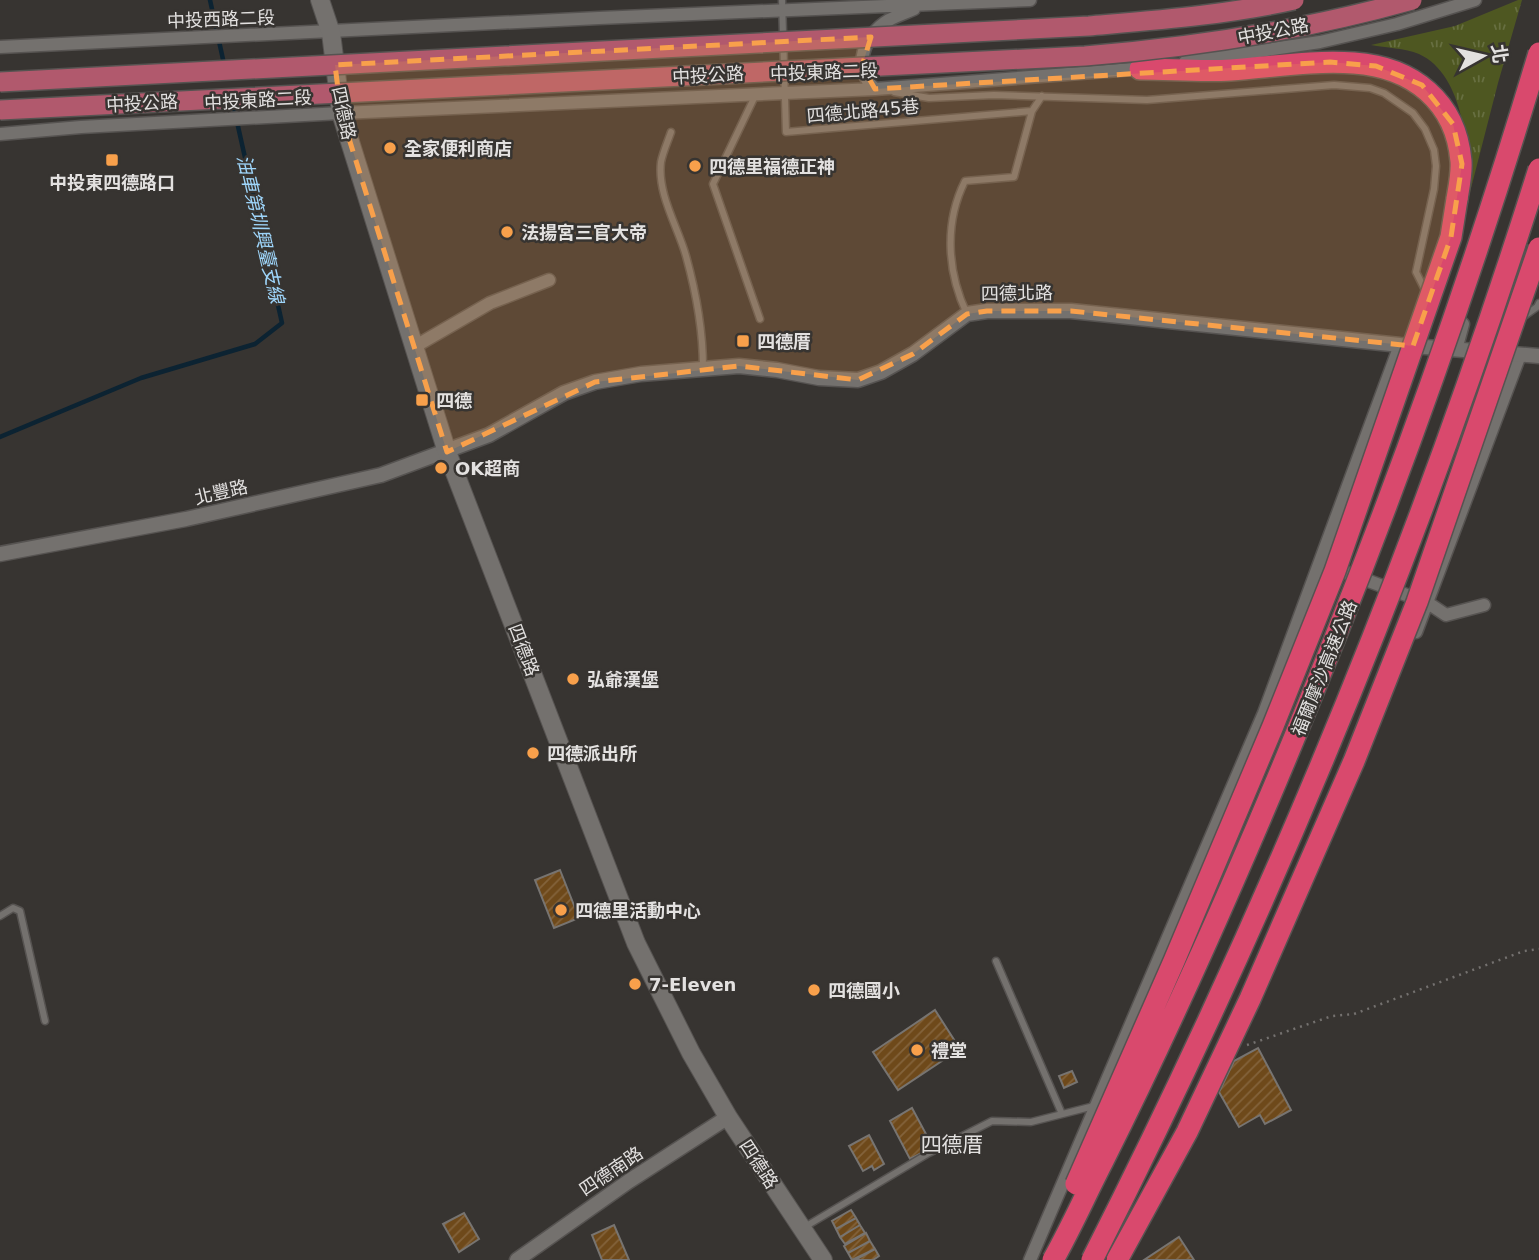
<svg xmlns="http://www.w3.org/2000/svg" width="1539" height="1260" viewBox="0 0 1539 1260" font-family="'DejaVu Sans','Noto Sans TC',sans-serif">
<style>
.grass{fill:url(#grass-tufts)}
.lines{fill:none;stroke-linecap:round;stroke-linejoin:round}
.stream{stroke:#0c2332;stroke-width:4.5}
.building{fill:url(#building-hatch);stroke:#777471;stroke-width:2}
.service-casing{stroke:#565351;stroke-width:9}
.minor-casing{stroke:#565351;stroke-width:15}
.tertiary-casing{stroke:#565351;stroke-width:17}
.secondary-casing{stroke:#565351;stroke-width:20}
.motorway-casing{stroke:#565351;stroke-width:24}
.path{stroke:#74716f;stroke-width:2.5;stroke-dasharray:2 5;stroke-linecap:butt}
.service{stroke:#74716e;stroke-width:6}
.minor{stroke:#74716e;stroke-width:12}
.tertiary{stroke:#74716e;stroke-width:14}
.secondary{stroke:#74716e;stroke-width:18}
.motorway{stroke:#d9496d;stroke-width:21}
.primary-bridge-casing{stroke:#565351;stroke-width:22;stroke-linecap:butt}
.motorway-bridge-casing{stroke:#565351;stroke-width:24;stroke-linecap:butt}
.primary-bridge{stroke:#b1596d;stroke-width:19}
.motorway-bridge{stroke:#d9496d;stroke-width:21}
.marked{fill:#f8a04b;fill-opacity:0.2;stroke:#f8a04b;stroke-width:5;stroke-dasharray:14 9;stroke-linejoin:round}
.poi-dot{fill:#f8a04b;stroke:#373431;stroke-width:2.5}
.labels{text-anchor:middle;dominant-baseline:central;stroke-width:5;stroke-linejoin:round;paint-order:stroke}
.street-label{font-size:18px;fill:#e3e1e0;stroke:#373431}
.poi-label{font-size:18px;font-weight:bold;fill:#e3e1e0;stroke:#373431;text-anchor:start}
.water-label{font-size:19px;font-style:italic;fill:#9ed5fa;stroke:#373431}
.quarter-label{font-size:21px;fill:#e3e1e0;stroke:#373431}
</style>
<defs>
<pattern id="grass-tufts" width="24" height="20" patternUnits="userSpaceOnUse" patternTransform="scale(1.75)"><rect width="24" height="20" fill="#4e5721"/><path d="M3 7l-1-3M5 7V3M7 7l1-3M15 17l-1-3M17 17v-4M19 17l1-3" fill="none" stroke="#676f41"/></pattern>
<pattern id="building-hatch" width="6" height="6" patternUnits="userSpaceOnUse" patternTransform="scale(1.75)"><rect width="6" height="6" fill="#6e491a"/><path d="M-1 1l2-2M0 6l6-6M5 7l2-2" fill="none" stroke="#83633b"/></pattern>
</defs>
<rect width="100%" height="100%" fill="#373431"/>
<path class="grass" d="M1518 0H1522L1498 83 1469 196C1469 153 1465 75 1419 54 1405 48 1386 48 1371 45L1455 26Z"/>
<g class="lines">
<path class="stream" d="M210 0 224 64
M0 437 141 378 255 344 282 323 233 104"/>
</g>
<path class="building" d="M560 870 579 918 554 928 535 880Z
M935 1010 960 1049 898 1090 873 1052Z
M1258 1048 1291 1110 1265 1124 1260 1115 1239 1127 1219 1092 1234 1061Z
M1072 1071 1077 1082 1064 1088 1059 1076Z
M912 1108 933 1147 910 1159 890 1121Z
M869 1135 884 1164 874 1170 872 1166 863 1171 849 1146Z
M851 1210 856 1218 836 1229 832 1221Z
M464 1213 479 1239 459 1252 443 1224Z
M856 1218 860 1225 840 1237 836 1229Z
M614 1225 629 1260H602L592 1235Z
M860 1225 865 1233 845 1244 840 1237Z
M866 1233 870 1241 848 1253 844 1246Z
M1179 1237 1194 1260H1144Z
M870 1241 875 1249 852 1260 848 1253Z
M875 1249 879 1256 873 1260H855Z"/>
<g class="lines">
<g class="service-casing">
<path id="service" d="M782 0 786 132 1032 111
M894 92 929 98 994 95 1147 100 1334 85 1370 88 1384 93 1413 113 1425 129 1434 150 1436 166 1434 189 1416 272 1426 292
M756 94 713 184 760 319
M671 132C668 141 663 152 661 162 657 194 678 227 686 256 696 292 703 330 703 368
M967 314C947 272 944 223 965 181L1014 177 1032 111 1042 96
M1520 319 1537 307 1539 303
M0 916 13 908 20 911 45 1021
M996 961 1062 1114
M803 1228 929 1153 992 1121 1031 1122 1094 1106"/>
</g>
<g class="minor-casing">
<path id="minor" d="M0 47 599 18 1030 0
M1185 62 1320 42 1397 24 1475 0
M875 89C851 68 864 35 889 20 896 16 905 13 914 9
M0 134 81 127 341 113 875 89 1146 68
M414 347 490 303 549 280
M1456 350 1463 324
M1331 567 1428 603 1446 615 1484 605
M1416 632 1520 355
M1030 1260 1264 713 1400 345"/>
</g>
<g class="tertiary-casing">
<path id="tertiary" d="M0 554 186 519 381 475 489 435 564 393 595 382 641 374 739 366 777 370 819 378 858 380 881 372 913 354 967 314 987 311H1071L1400 345 1539 356
M517 1260 629 1181 728 1117"/>
</g>
<g class="secondary-casing">
<path id="secondary" d="M320 0 331 33 341 113 447 452 636 943 691 1053 728 1117 823 1260"/>
</g>
<g class="motorway-casing">
<path id="motorway" d="M1140 69C1170 69 1201 72 1231 70 1272 67 1313 60 1354 63 1413 67 1456 102 1461 161 1462 173 1459 187 1457 199"/>
</g>
<path class="path" d="M1247 1045 1332 1016 1354 1014 1524 951 1539 949"/>
<use href="#service" class="service"/>
<use href="#minor" class="minor"/>
<use href="#tertiary" class="tertiary"/>
<use href="#secondary" class="secondary"/>
<use href="#motorway" class="motorway"/>
<g class="primary-bridge-casing">
<path id="primary-bridge" d="M0 82 1089 26C1158 20 1226 15 1294 0
M0 110 1085 56C1196 47 1305 30 1412 0"/>
</g>
<g class="motorway-bridge-casing">
<path id="motorway-bridge" d="M1076 1184 1174 961 1273 726 1335 571 1451 237 1457 199
M1053 1260C1071 1228 1086 1194 1103 1161 1149 1069 1192 976 1233 882 1351 612 1455 335 1539 53
M1092 1260C1270 909 1421 544 1539 169
M1117 1260 1187 1132 1250 999 1354 761 1417 602 1539 248"/>
</g>
<use href="#primary-bridge" class="primary-bridge"/>
<use href="#motorway-bridge" class="motorway-bridge"/>
</g>
<path class="marked" d="M871 37 862 66 875 89 1330 62 1376 66 1422 85 1453 124 1462 164 1451 237 1413 346 1071 311H987L967 314 913 354 858 380 739 366 595 382 447 452 341 113 335 65Z"/>
<g class="poi-dot">
<circle cx="390" cy="148" r="7"/>
<rect x="105" y="153" width="14" height="14" rx="3.5"/>
<circle cx="695" cy="166" r="7"/>
<circle cx="507" cy="232" r="7"/>
<rect x="736" y="334" width="14" height="14" rx="3.5"/>
<rect x="415" y="393" width="14" height="14" rx="3.5"/>
<circle cx="441" cy="468" r="7"/>
<circle cx="573" cy="679" r="7"/>
<circle cx="533" cy="753" r="7"/>
<circle cx="561" cy="910" r="7"/>
<circle cx="635" cy="984" r="7"/>
<circle cx="814" cy="990" r="7"/>
<circle cx="917" cy="1050" r="7"/>
</g>
<g class="labels">
<g class="street-label">
<text transform="translate(221 19) rotate(-2)">中投西路二段</text>
<text transform="translate(1273 31) rotate(-11)">中投公路</text>
<text transform="translate(824 72) rotate(-2)">中投東路二段</text>
<text transform="translate(708 75) rotate(-3)">中投公路</text>
<text transform="translate(258 100) rotate(-3)">中投東路二段</text>
<text transform="translate(142 103) rotate(-3)">中投公路</text>
<text transform="translate(863 111) rotate(-5)">四德北路45巷</text>
<text transform="translate(344 113) rotate(78)">四德路</text>
<text transform="translate(1017 293) rotate(-1)">四德北路</text>
<text transform="translate(221 492) rotate(-13)">北豐路</text>
<text transform="translate(524 650) rotate(69)">四德路</text>
<text transform="translate(1324 668) rotate(-68)">福爾摩沙高速公路</text>
<text transform="translate(759 1164) rotate(57)">四德路</text>
<text transform="translate(611 1171) rotate(-34)">四德南路</text>
</g>
<g class="poi-label">
<text x="404" y="148">全家便利商店</text>
<text x="709" y="166">四德里福德正神</text>
<text x="112" y="182" text-anchor="middle">中投東四德路口</text>
<text x="521" y="232">法揚宮三官大帝</text>
<text x="757" y="341">四德厝</text>
<text x="436" y="400">四德</text>
<text x="455" y="468">OK超商</text>
<text x="587" y="679">弘爺漢堡</text>
<text x="547" y="753">四德派出所</text>
<text x="575" y="910">四德里活動中心</text>
<text x="649" y="984">7-Eleven</text>
<text x="828" y="990">四德國小</text>
<text x="931" y="1050">禮堂</text>
</g>
<g class="water-label">
<text transform="translate(261 229) rotate(77)">油車第圳興臺支線</text>
</g>
<g class="quarter-label">
<text x="952" y="1145">四德厝</text>
</g>
</g>
<g transform="translate(1483 56) rotate(82)" stroke="#373431" stroke-width="5" paint-order="stroke">
<path d="M0-5L12 26L0 18L-12 26Z" fill="#e3e1e0"/>
<text y="-10" font-size="19" font-weight="bold" text-anchor="middle" fill="#e3e1e0">北</text>
</g>
</svg>
